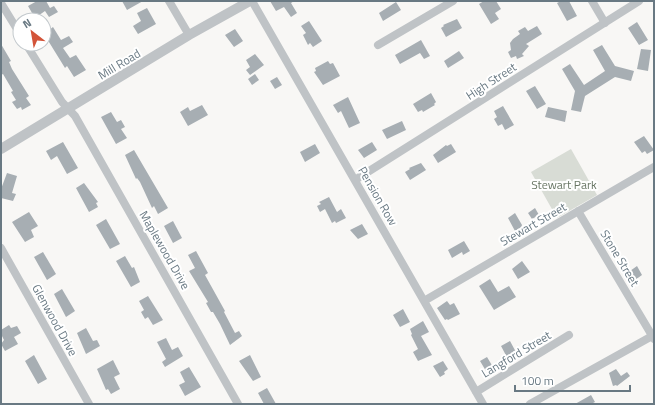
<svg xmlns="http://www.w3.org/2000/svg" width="655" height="405" viewBox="0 0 655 405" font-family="'Titillium Web',sans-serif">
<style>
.green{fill:#d8dcd5}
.building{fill:#a7aeb3}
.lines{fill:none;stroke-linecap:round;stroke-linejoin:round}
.minor{stroke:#bfc3c6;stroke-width:8}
.tertiary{stroke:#bfc3c6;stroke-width:10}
.labels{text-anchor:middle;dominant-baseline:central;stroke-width:4;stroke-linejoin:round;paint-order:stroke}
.street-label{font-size:12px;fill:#697983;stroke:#fff}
.park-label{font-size:12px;fill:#687664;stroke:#fff}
</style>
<rect width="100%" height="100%" fill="#f8f7f5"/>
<path class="green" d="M571 149 597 195 557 218 531 172Z"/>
<path class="building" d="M37 1H46L50 8 54 6 58 12 49 17 45 11 35 18 28 6Z
M122 1H143L127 10Z
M270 1H294L291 3 297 13 291 17 284 7 276 11Z
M484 1H496L501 9 495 13 499 19 491 24 479 4Z
M561 1H569L577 16 567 21 557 3Z
M396 2 401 10 383 21 379 13Z
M147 8 156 24 138 34 133 26 141 21 137 13Z
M457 19 462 28 446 37 441 28 444 26 443 25Z
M309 21 322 41 313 47 310 43 308 45 303 35 306 33 301 26Z
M637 22 648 40 639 45 628 28Z
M537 26 542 34 526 44 529 46 522 54 524 56 517 59 516 56 511 58 508 52 511 50 510 43 513 39 520 34 518 31 525 27 528 31Z
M53 27 61 40 69 36 73 42 63 48 70 58 76 55 86 70 74 77 67 66 65 68 44 34Z
M235 29 243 41 234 47 225 35Z
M421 40 430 56 424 59 420 53 400 64 395 55Z
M1 44 11 61 9 62 12 69 29 96 26 98 31 105 22 110 21 107 17 109 12 102 16 100 11 92 13 91 3 74 1 75Z
M602 45 615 66 634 71 631 81 615 77 585 96 581 112 571 110 575 91 562 69 570 64 584 85 605 71 593 50Z
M641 49 651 50 648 71 637 69Z
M459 51 464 58 448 68 444 61Z
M255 54 264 65 250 75 246 70 250 67 246 60Z
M328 61 330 64 333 63 340 76 323 85 314 72 316 71 315 68Z
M255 74 259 80 252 85 248 79Z
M277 77 282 85 275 89 270 81Z
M535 86 546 104 537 109 526 91Z
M431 93 436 102 434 104 435 105 423 112 422 110 418 112 413 104Z
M348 97 360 123 349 128 341 111 338 113 333 105Z
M202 105 208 115 188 126 180 112 188 107 190 111Z
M503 106 514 125 505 130 502 124 498 126 494 119 497 117 494 111Z
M548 107 567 111 565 122 545 117Z
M111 112 117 122 121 120 125 127 121 129 127 138 116 144 101 117Z
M402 121 406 130 387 139 382 130Z
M644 136 654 150 647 154 645 151 642 153 634 142Z
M63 142 78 168 67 174 57 156 51 160 46 151Z
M372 142 377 150 364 158 358 150Z
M315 144 320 153 305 162 300 152Z
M451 144 456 152 438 163 433 155 446 145 447 146Z
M134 150 168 208 158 214 154 206 152 208 140 182 137 178 136 179 125 155Z
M421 163 426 170 410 180 405 172 410 169 409 168Z
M7 173 17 176 12 193 16 194 13 201 1 198V189Z
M84 183 98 202 96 203 98 207 89 212 76 188Z
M329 197 337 212 341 209 346 218 336 223 335 221 332 223 325 209 320 212 317 206 321 204 319 202Z
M535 208 539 215 532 219 528 213Z
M29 212 38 226 31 230 34 237 25 242 12 222Z
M515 213 522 225 521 228 515 231 508 218Z
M106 219 120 244 110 249 96 225Z
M173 221 182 238 173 243 164 226Z
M362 224 368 234 358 239 350 230Z
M464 241 470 251 463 255 462 252 452 258 448 250Z
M196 251 208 273 205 275 225 311 224 312 235 333 239 331 242 336 230 345 220 324 213 312H211L206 303 208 302 189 271 195 268 188 255Z
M43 252 56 274 47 280 34 257Z
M125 256 132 268 134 267 140 282 131 287 116 261Z
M522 261 530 272 518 279 512 269Z
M637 266 642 275 635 280 630 271Z
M490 279 498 292 509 286 516 297 494 310 479 286Z
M62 289 75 311 66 317 54 294Z
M148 296 163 320 153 325 148 317 145 319 141 312 144 310 139 301Z
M447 301 450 305 454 303 460 314 448 320 447 319 445 320 437 308Z
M403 309 410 322 400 327 393 315Z
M423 321 429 332 421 336 432 355 418 361 413 352 418 349 411 335 412 334 410 329Z
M9 325 11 328 17 326 21 333 14 337 18 344 5 351 1 344 4 340 1 334V330Z
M86 328 93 341 97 340 100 346 86 354 77 333Z
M166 338 172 350 178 347 183 356 165 367 162 362 166 359 157 342Z
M510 341 517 354 514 356 515 358 509 361 501 346Z
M34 355 47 379 38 384 25 361Z
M250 355 261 377 253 381 239 361Z
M487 357 493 367 486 371 480 361Z
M113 360 120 374 114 377 120 389 111 394 108 389 106 390 97 369Z
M443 361 448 369 444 372 445 374 440 377 433 366Z
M189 367 201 387 185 396 179 385 185 382 180 372Z
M616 369 621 376 627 372 630 376 617 386 616 385 613 386 609 373Z
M267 388 276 404H264L258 393Z
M591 395 595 402 591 404H575Z"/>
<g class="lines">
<path class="minor" d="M169 1 189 35
M252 1 483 404
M592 1 605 23
M1 3 20 34
M26 44 62 102 75 116 238 404
M378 45 453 1
M355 180 639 1
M578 211 654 339
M1 248 89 404
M424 301 654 167
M476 392 569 335
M530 404 654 335"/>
<path class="tertiary" d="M1 149 189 35 250 1"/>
</g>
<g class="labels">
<g class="street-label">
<text transform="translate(119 64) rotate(-31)">Mill Road</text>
<text transform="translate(491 81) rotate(-33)">High Street</text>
<text transform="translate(378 196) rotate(60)">Pension Row</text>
<text transform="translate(533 224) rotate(-30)">Stewart Street</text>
<text transform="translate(165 250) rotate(60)">Maplewood Drive</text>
<text transform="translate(620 258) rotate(59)">Stone Street</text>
<text transform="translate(55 320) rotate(61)">Glenwood Drive</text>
<text transform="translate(516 354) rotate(-31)">Langford Street</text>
</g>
<g class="park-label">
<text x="564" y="184">Stewart Park</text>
</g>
</g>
<rect width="655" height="405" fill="none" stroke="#697983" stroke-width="4"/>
<g transform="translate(32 32) rotate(329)"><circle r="19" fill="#ffffff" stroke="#c3c9cd"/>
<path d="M0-3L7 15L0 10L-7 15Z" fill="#d35439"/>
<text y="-6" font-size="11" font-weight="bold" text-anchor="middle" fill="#697983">N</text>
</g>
<path d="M515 385v6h115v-6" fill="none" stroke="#697983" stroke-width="2"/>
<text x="521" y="385" font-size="12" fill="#697983" stroke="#ffffff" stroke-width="3" paint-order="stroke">100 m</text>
</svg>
